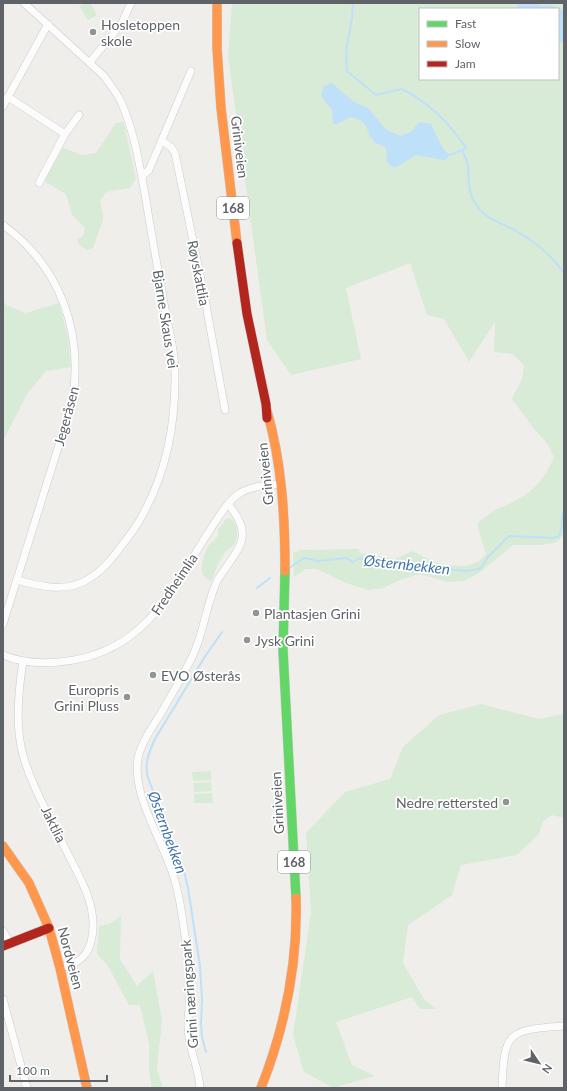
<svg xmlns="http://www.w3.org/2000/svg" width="567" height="1091" viewBox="0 0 567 1091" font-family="Lato,sans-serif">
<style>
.green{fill:#d8ebd6;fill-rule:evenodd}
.water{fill:#bfe0f9}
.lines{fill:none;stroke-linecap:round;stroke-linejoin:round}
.stream{stroke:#bfe0f9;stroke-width:2}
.street-casing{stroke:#cbcccc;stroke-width:8}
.fast-casing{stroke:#cacacb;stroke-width:10}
.slow-casing{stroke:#cacacb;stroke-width:10}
.jam-casing{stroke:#cacacb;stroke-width:10}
.street{stroke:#fdfcfc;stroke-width:7}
.fast{stroke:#63d668;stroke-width:9}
.slow{stroke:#ff974d;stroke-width:9}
.jam{stroke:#b3261e;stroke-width:9}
.poi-dot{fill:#919496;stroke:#fff;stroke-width:1.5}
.labels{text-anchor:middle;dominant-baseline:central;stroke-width:3.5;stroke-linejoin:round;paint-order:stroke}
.shield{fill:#fff;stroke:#8f9295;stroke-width:1}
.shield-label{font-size:13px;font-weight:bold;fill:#5f6368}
.poi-label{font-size:14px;fill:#5f6368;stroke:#fff;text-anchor:start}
.street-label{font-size:14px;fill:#5f6368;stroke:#fff}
.water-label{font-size:15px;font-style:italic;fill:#4174aa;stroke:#fff}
</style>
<rect width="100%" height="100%" fill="#efeeea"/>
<path class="green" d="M85 3H90L97 15 88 20 79 6Z
M232 3H564V535L555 543 540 545H513L479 573 464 581 448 582 419 574 398 581 383 588 368 590 346 583 317 569H306L294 577 293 553 300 550 359 549 360 553 395 559 413 551 433 562 447 565 466 566 478 562 486 554 477 524C483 519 488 514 495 510 501 507 508 505 515 501 535 490 545 478 554 457L547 443 534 429 512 399 522 379 524 365 512 354 494 352 495 322 469 362 444 319 427 315 410 263 346 288 361 359 291 375 267 340 228 56ZM420 9H558V79H420Z
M123 122 125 128 136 179 130 188 106 192 100 201 103 214V220L93 248 87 250 79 245 77 240 84 235 85 228 72 215 66 194 44 181 63 148 82 155 96 153 116 123Z
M3 301 8 306 26 313 59 303 68 337 71 367 46 371 27 394 3 441Z
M230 518C238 524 239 536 234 544 232 547 229 548 227 550 223 554 221 560 218 564 215 570 214 577 211 581 195 576 203 556 209 545 211 542 215 540 218 536V530L226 519Z
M481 704 539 719 564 714V818L552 815 543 821 539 834 517 855 461 865 452 895 408 925 403 963 424 999 436 1009H420L412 997 336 1022 352 1065 375 1076 333 1088 304 1072 293 1035 311 913 306 833 345 792 390 779 403 747 439 715Z
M211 771V780L193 781 192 772Z
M211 782 212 791 194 792 193 783Z
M212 793 213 803H194V794Z
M121 916 120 959 137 986 153 971 162 1021 157 1068 163 1088H152L149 1070V1044L140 1005H129L108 966 97 954 99 926 109 924Z"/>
<path class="water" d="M518 3H537L541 6 548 5 560 8 564 11V43L558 41V9H514L517 8Z
M332 83 354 102 368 108 387 130 401 136 411 132 419 122 431 124C437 135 440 148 450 155L445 160 416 155 395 168 389 165 386 160 387 152 385 147 375 143 370 136 366 126 362 121 351 117 337 124H333L332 110 321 96 324 86Z"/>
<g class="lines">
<path class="stream" d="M353 3 352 18 346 51 347 71 376 95 402 89C428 102 450 124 466 148L462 150C464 155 467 160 468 165 470 182 466 190 477 206 486 220 505 224 518 232 537 243 552 256 564 273
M450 155 462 150
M289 568 304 558 311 559 317 561 346 558 353 562 360 558 369 561 376 558 392 564 405 566 420 564 446 569 466 571 480 569 488 557 509 536 553 538 559 536C564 527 560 519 564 510
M257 588 270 578
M206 1052 202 1037 201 1024 202 1000 200 966 188 888 183 867 148 778C144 764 149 752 155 739L204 658 222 632"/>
<g class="street-casing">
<path id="street" d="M90 62 122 23 131 3
M8 97 65 134 39 183
M3 106 48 24
M65 134 79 115
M162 141 171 147 175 153 205 299 225 410
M142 176 149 170 191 71
M3 225C61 267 84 333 72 403L3 624
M17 580C39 586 62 592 83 582 101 573 112 559 123 544 130 535 137 526 142 516 165 475 175 426 175 379 176 351 167 325 163 297 157 265 151 232 146 200 140 168 135 134 122 104 118 94 110 85 104 76L24 3
M3 655C26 665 50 664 74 660 146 647 172 591 206 536 216 522 225 503 240 493 252 486 267 485 281 484
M23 662C18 692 15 726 23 755 32 787 50 817 64 846 78 875 98 904 92 937 89 956 79 963 60 968
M3 931 10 943
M3 999 27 1088
M200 1088C199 1067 188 1048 188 1027 188 1010 191 994 190 977 189 966 187 954 186 943 182 915 179 887 168 861 156 830 130 787 139 754 143 740 152 727 160 715 171 695 183 676 193 655 204 632 206 605 217 581 224 568 240 552 242 538 244 525 236 514 228 504
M502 1088C504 1031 508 1030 564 1026"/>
</g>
<g class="fast-casing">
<path id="fast" d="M285 571 283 650 296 898"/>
</g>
<g class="slow-casing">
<path id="slow" d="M217 3V48L221 108 237 243
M267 411C282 463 285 517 285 571
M3 846 29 883 49 928 60 968 87 1088
M261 1088C285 1027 298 964 296 898"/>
</g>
<g class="jam-casing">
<path id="jam" d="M237 243 247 314 266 404 267 418
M3 946 49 928"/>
</g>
<use href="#street" class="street"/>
<use href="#fast" class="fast"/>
<use href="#slow" class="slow"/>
<use href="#jam" class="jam"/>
</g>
<g class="poi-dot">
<circle cx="93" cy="32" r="4"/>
<circle cx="256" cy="613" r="4"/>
<circle cx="247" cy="640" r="4"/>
<circle cx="153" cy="675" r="4"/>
<circle cx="127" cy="697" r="4"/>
<circle cx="506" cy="802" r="4"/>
</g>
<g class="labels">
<g class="shield">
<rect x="217" y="197" width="32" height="22" rx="3"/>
<rect x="278" y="851" width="32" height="22" rx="3"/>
</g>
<g class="shield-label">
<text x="233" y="208">168</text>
<text x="294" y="862">168</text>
</g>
<g class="poi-label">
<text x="101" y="24">Hosletoppen<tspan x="101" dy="16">skole</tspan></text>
<text x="264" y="613">Plantasjen Grini</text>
<text x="255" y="640">Jysk Grini</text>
<text x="161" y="675">EVO Østerås</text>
<text x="119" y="689" text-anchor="end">Europris<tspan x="119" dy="16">Grini Pluss</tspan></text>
<text x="498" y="802" text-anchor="end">Nedre rettersted</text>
</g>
<g class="street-label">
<text transform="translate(240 147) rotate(83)">Griniveien</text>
<text transform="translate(199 273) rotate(79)">Røyskattlia</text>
<text transform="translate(166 319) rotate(81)">Bjarne Skaus vei</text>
<text transform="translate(66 416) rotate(-75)">Jegeråsen</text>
<text transform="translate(265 474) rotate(-96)">Griniveien</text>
<text transform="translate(174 584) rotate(-56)">Fredheimlia</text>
<text transform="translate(277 803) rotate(-93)">Griniveien</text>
<text transform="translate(54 824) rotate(64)">Jaktlia</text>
<text transform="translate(71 958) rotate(75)">Nordveien</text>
<text transform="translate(189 994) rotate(-94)">Grini næringspark</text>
</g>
<g class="water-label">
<text transform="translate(407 564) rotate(6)">Østernbekken</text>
<text transform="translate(168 832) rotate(70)">Østernbekken</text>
</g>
</g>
<rect width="567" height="1091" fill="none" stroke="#5f6368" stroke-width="8"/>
<rect x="419" y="8" width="140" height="72" fill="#ffffff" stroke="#bfc1c3"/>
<rect x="427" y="21" width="20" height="6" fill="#63d668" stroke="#bfc1c3"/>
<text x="455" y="28" font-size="12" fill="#5f6368">Fast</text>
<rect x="427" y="41" width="20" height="6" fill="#ff974d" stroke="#bfc1c3"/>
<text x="455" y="48" font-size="12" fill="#5f6368">Slow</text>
<rect x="427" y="61" width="20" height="6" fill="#b3261e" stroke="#bfc1c3"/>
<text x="455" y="68" font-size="12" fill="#5f6368">Jam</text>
<g transform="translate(539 1063) rotate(125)" stroke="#ffffff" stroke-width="3" paint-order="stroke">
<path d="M0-3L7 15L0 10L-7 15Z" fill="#5f6368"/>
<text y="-6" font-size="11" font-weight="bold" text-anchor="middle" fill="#5f6368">N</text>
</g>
<path d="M10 1075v6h97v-6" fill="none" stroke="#5f6368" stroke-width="2"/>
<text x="16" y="1075" font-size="12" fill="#5f6368" stroke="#ffffff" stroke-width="3" paint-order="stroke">100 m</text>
</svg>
